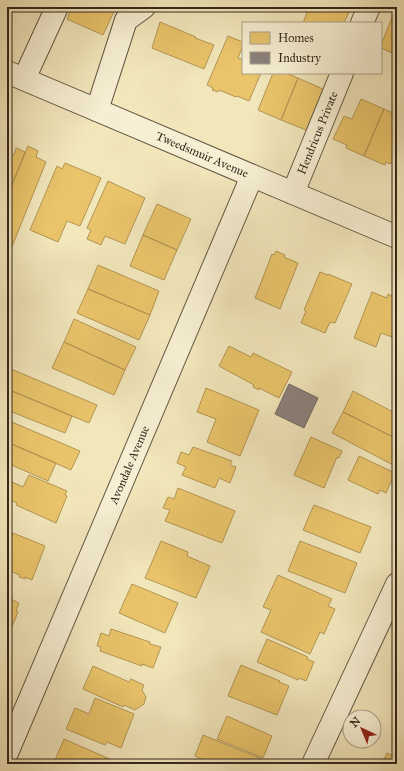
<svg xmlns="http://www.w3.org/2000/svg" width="404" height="771" viewBox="0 0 404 771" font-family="'IM FELL Great Primer',serif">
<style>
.homes{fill:#e9c46a;stroke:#b29553}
.industry{fill:#8a817c;stroke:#706660}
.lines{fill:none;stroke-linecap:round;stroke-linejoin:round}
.minor-casing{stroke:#635744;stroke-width:24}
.minor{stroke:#f7efd3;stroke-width:22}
.labels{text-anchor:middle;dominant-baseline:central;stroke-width:4;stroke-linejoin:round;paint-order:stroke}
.street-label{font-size:12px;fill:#33271d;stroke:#f7efd3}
</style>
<rect width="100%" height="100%" fill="#f2e6bb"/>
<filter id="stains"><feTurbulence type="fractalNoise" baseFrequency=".005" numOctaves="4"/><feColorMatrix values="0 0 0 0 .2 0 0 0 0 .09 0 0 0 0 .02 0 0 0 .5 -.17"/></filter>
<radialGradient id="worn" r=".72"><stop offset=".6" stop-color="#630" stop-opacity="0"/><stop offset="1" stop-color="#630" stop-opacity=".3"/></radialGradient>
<path class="homes" d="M72 7H116L103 35 67 19Z
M309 7H342L350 10 344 23H303Z
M393 15 397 17V55L381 48V45Z
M160 22 196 37 195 38 214 45 204 69 152 48Z
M228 36 243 42V46L238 58 243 60V73H261L249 101 237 96 236 97 219 90 218 92 212 90 213 88 207 85Z
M273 73H286L298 78 281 120 258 110Z
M298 78 323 89 306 130 281 120Z
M361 99 384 109 364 156 346 148 347 145 333 139 344 116 352 119Z
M384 109 397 115V165L391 162 390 164 386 162 385 165 364 156Z
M28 146 38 151 36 157 46 162 11 249 7 248V197Z
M16 148 25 152 7 197V152L14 155Z
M65 163 101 178 80 226 67 221 58 242 30 230 57 166 62 169Z
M108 181 145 198 125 244 105 236 101 245 87 239 91 230 87 228Z
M157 204 191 219 177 250 143 235Z
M143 235 177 250 164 280 130 266Z
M276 251 285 255 284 257 298 263 280 309 255 298 272 254 274 255Z
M98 265 159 291 150 315 88 289Z
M320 272 328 275V274L352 284 335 323 330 322 325 333 301 323 306 311 304 310Z
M88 289 150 315 139 340 77 313Z
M372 292 387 298 388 294 394 297 393 300 397 302V326L392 337 381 333 376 347 354 338Z
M74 319 136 347 125 370 64 342Z
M64 342 125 370 114 395 52 368Z
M229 346 251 357 253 353 292 372 279 398 259 388V390L253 387 254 385 219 366Z
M11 369 97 405 89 423 7 389V378Z
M206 388 259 410 240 456 207 442 216 419 197 412Z
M7 389 72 416 65 433 7 410Z
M353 391 397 414V439L343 412Z
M343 412 397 439V467L332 433Z
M7 420 80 451 71 470 7 442Z
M311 437 342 451 339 458 337 457 324 488 294 475Z
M7 442 56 463 48 481 7 463Z
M193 447 232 461 230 465 236 467 230 483 219 478 215 488 182 475 186 467 177 463 181 452 189 455Z
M359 456 395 473 386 493 380 490 378 494 348 480Z
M29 475 67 491 65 495 67 496 56 523 16 505 17 503 7 499V488L10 481 23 487Z
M178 488 235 511 222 543 165 521 170 510 163 508 168 497 174 499Z
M314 505 371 527 360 553 303 530Z
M13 533 45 546 32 580 25 577V579L19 577 20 575 7 570V549Z
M161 541 188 552 187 556 210 566 196 598 145 578Z
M300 541 357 563 345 593 288 571Z
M278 575 332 599 328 606 335 609 324 634 320 632 310 654 261 632 271 610 263 607Z
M132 584 178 603 165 633 119 613Z
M7 597 19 603 16 611 18 612 9 634 7 633Z
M111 629 150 642V644L161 647 153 668 142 664V666L100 651 101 647 97 646 101 633 109 636Z
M267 639 308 657 307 659 314 662 306 681 299 678 298 680 257 662Z
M241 665 280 681 279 682 289 686 277 715 228 696Z
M93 666 129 682 131 679 144 685 142 690 146 697 144 704 135 710 124 705 123 707 83 689Z
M95 698 134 714 121 748 107 742 105 745 66 729 75 708 89 714Z
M227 716 272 736 263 758 217 739Z
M203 735 262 759 260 764H202L204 760 195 756Z
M64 739 121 764H63L55 760Z
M387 753 393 756V754L397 756V764H382Z"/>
<path class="industry" d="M289 384 318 398 304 428 275 414Z"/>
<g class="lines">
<g class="minor-casing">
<g id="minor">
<path d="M362 23 369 7"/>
<path id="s1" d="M7 72 397 237"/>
<path d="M24 79 57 7"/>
<path d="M97 110 126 20 144 7"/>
<path id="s2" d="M293 193 342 73"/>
<path id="s3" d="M7 753 252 176"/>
<path d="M313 764 397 584"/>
</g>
</g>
<use href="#minor" class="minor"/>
</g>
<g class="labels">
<g class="street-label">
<text stroke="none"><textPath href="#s2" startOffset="65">Hendricus Private</textPath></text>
<text stroke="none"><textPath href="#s1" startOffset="212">Tweedsmuir Avenue</textPath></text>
<text stroke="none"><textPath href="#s3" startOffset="313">Avondale Avenue</textPath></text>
</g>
</g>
<rect width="404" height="771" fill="none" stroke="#f2e6bb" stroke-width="24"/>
<rect x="8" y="8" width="388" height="755" fill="none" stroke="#33271d" stroke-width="2"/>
<rect x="12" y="12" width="380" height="747" fill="none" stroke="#33271d"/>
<rect x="242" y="22" width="140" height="52" fill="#f7efd3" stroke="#a99f8a"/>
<rect x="250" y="32" width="20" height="12" fill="#e9c46a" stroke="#a99f8a"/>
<text x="278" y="42" font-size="12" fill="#33271d">Homes</text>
<rect x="250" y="52" width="20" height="12" fill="#8a817c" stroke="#a99f8a"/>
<text x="278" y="62" font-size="12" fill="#33271d">Industry</text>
<g transform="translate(362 729) rotate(316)"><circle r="19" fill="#f7efd3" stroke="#a99f8a"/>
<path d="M0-3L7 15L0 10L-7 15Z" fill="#8f2418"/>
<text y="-6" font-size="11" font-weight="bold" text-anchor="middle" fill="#33271d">N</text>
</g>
<rect width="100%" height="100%" filter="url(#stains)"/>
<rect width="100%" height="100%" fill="url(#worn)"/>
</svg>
